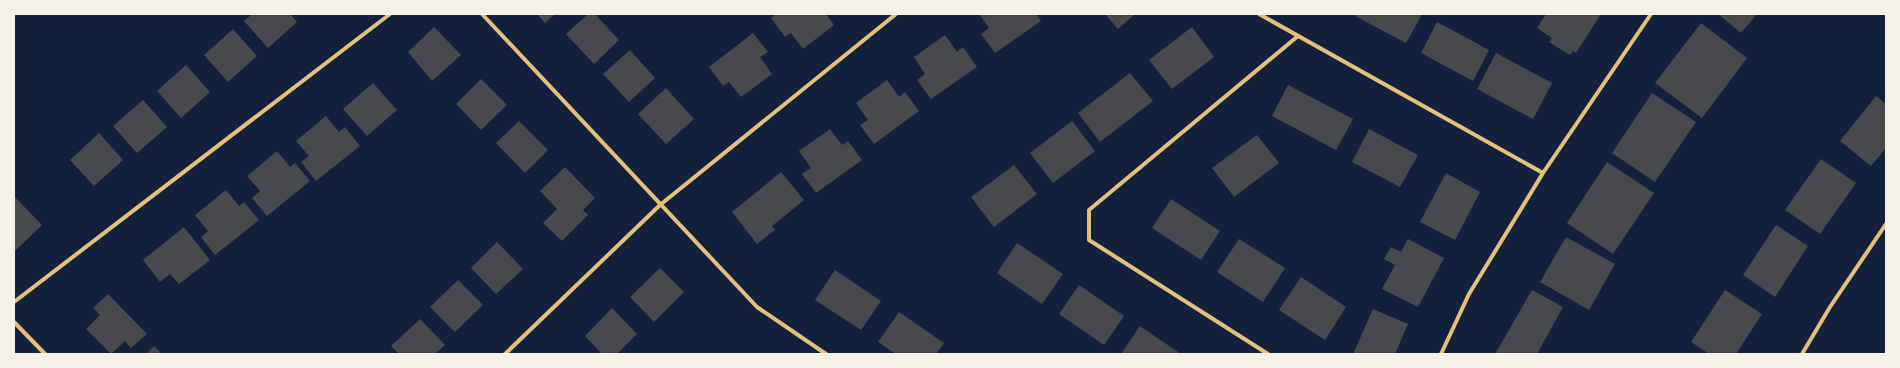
<svg xmlns="http://www.w3.org/2000/svg" width="1900" height="368" viewBox="0 0 1900 368" font-family="'Sofia Sans Condensed',sans-serif">
<style>
.building{fill:#48494c}
.lines{fill:none;stroke-linecap:round;stroke-linejoin:round}
.minor{stroke:#e5c07b;stroke-width:4}
</style>
<rect width="100%" height="100%" fill="#14213d"/>
<path class="building" d="M252 14H290L297 22 268 48 244 21Z
M537 14H555L545 23Z
M588 14H595L619 40 594 64 566 34Z
M776 14H826L834 25 803 49 791 33 785 37 771 18Z
M979 14H1036L1041 21 995 53 981 34 989 28Z
M1105 14H1135L1118 29Z
M1356 14H1422L1406 43 1355 16Z
M1546 14H1601L1576 53 1573 51 1570 55 1549 42 1552 38 1537 28Z
M1718 14H1757L1741 33Z
M1437 22 1489 50 1473 81 1421 53Z
M1701 23 1747 58 1702 118 1655 83Z
M434 27 461 55 432 81 408 52Z
M1192 27 1214 57 1172 89 1149 60Z
M233 29 257 56 228 82 204 55Z
M753 33 768 52 760 57 772 74 741 97 729 82 723 86 709 67Z
M945 35 957 52 963 47 977 67 931 99 917 80 925 74 914 57Z
M630 50 655 78 629 102 603 74Z
M1496 53 1552 83 1533 119 1477 89Z
M186 65 210 92 181 118 157 91Z
M1130 73 1153 101 1100 142 1078 113Z
M481 79 507 105 481 130 456 104Z
M887 80 899 97 905 92 919 111 874 144 860 125 868 120 856 103Z
M373 83 397 110 367 136 343 109Z
M1288 85 1353 119 1336 150 1272 116Z
M666 88 694 119 666 144 638 114Z
M1652 93 1696 122 1655 182 1612 153Z
M1876 96 1886 104V148L1871 166 1840 141Z
M143 100 167 127 137 153 113 126Z
M326 116 339 132 345 127 360 146 316 181 301 162 309 156 296 141Z
M519 121 548 150 525 173 496 143Z
M1072 121 1095 151 1053 183 1030 153Z
M830 129 842 145 848 141 862 160 816 193 802 174 811 168 799 151Z
M1369 129 1418 155 1400 187 1352 162Z
M99 133 123 160 94 186 70 160Z
M1257 135 1279 163 1234 197 1212 168Z
M277 151 290 167 295 163 310 181 267 216 252 198 260 191 247 176Z
M1821 159 1856 183 1820 234 1785 210Z
M1607 162 1654 193 1613 254 1567 223Z
M1014 165 1037 194 994 227 971 197Z
M565 167 595 198 583 210 588 215 562 241 543 223 557 209 540 191Z
M781 172 804 200 772 226 775 230 757 244 732 212Z
M1446 173 1480 192 1455 240 1420 222Z
M226 190 239 206 244 202 259 220 215 255 201 237 208 231 195 215Z
M14 196 42 225 14 252Z
M1171 199 1220 231 1201 260 1152 228Z
M1776 225 1808 246 1775 297 1743 275Z
M184 227 210 260 179 284 170 274 160 282 143 260Z
M1566 237 1615 264 1589 310 1540 282Z
M1239 239 1285 268 1263 302 1217 272Z
M1408 239 1444 258 1418 307 1382 289 1395 265 1384 259 1391 247 1401 252Z
M497 242 523 269 496 294 471 268Z
M1017 243 1063 274 1042 304 997 273Z
M660 268 684 292 654 322 630 297Z
M835 270 881 301 861 330 815 300Z
M1301 277 1346 307 1325 340 1279 310Z
M458 280 483 305 455 332 430 307Z
M1079 285 1124 316 1104 345 1059 314Z
M1532 290 1563 307 1537 354H1495Z
M1725 290 1762 314 1736 354H1709L1691 342Z
M108 294 147 334 131 348 125 341 111 354 86 329 100 315 93 308Z
M612 308 637 334 617 354H602L585 336Z
M1373 309 1408 324 1395 354H1353Z
M899 312 944 343 936 354H896L878 342Z
M420 319 445 345 435 354H399L391 346Z
M1140 326 1181 354H1121Z
M154 346 162 354H146Z"/>
<g class="lines">
<path class="minor" d="M482 14 757 307 826 354
M1259 14 1543 173
M14 302 390 14
M14 322 45 354
M505 354 660 205 896 14
M1268 354 1089 240V210L1298 36
M1441 354 1469 294 1543 173 1651 14
M1802 354 1830 307 1886 224"/>
</g>
<rect width="1900" height="368" fill="none" stroke="#f6f1e7" stroke-width="30"/>
</svg>
